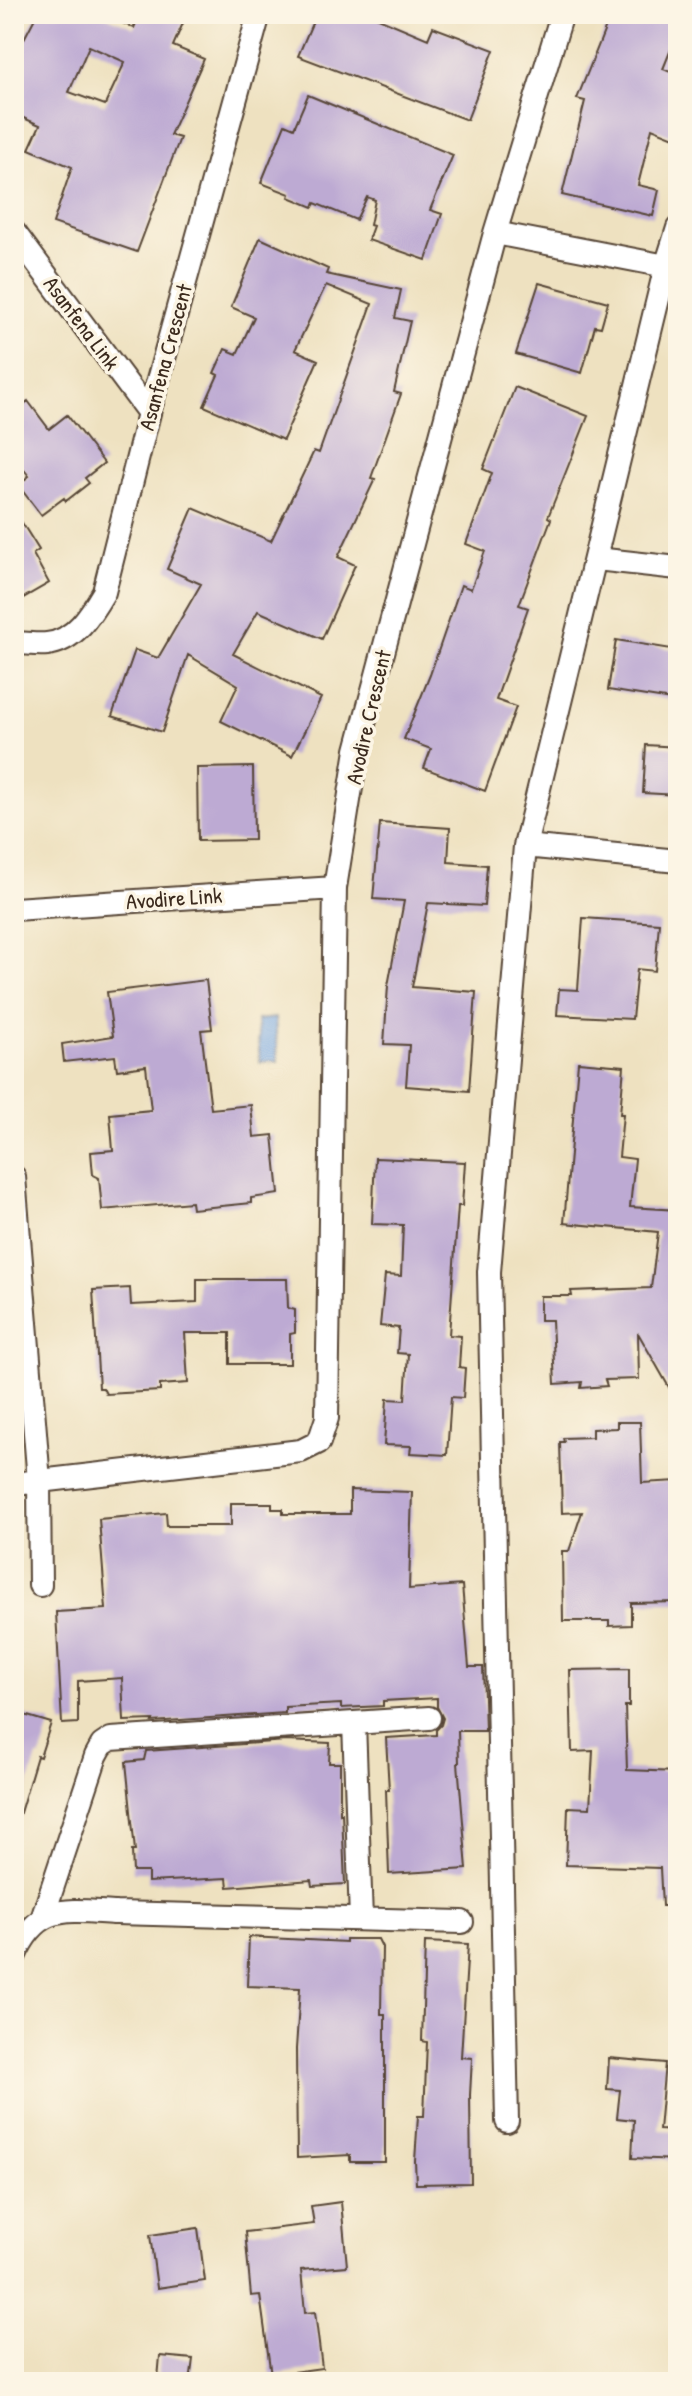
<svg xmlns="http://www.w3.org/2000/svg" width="692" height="2396" viewBox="0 0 692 2396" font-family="'Patrick Hand',sans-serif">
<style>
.water{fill:#78a8e2;stroke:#5a6980;stroke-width:2}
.building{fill:#bdaad3;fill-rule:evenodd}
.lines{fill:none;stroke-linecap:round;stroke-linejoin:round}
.minor-casing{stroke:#564536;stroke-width:26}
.minor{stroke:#fff;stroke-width:22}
.labels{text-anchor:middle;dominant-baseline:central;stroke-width:7;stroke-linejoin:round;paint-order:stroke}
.street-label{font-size:22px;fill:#3b2a1e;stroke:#fcf5e5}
</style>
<rect width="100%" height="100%" fill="#fcf5e5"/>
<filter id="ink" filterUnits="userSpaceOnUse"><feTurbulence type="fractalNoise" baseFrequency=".0125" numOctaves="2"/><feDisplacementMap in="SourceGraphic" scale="16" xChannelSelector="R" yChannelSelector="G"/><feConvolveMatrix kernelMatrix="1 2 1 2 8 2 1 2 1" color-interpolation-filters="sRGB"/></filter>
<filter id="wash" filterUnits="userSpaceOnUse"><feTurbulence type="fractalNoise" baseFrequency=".006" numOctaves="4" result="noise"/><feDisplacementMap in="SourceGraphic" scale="32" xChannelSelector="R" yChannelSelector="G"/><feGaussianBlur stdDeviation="1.8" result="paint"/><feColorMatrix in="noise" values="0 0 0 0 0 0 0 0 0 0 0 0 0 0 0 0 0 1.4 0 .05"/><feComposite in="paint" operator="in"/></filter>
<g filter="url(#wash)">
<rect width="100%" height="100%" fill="#eee1c0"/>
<path class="water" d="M275 1018 278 1061 260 1062 257 1020Z"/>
<g id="blocks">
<path class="building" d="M37 14H101L134 28 140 14H187L173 46 204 59 170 135 180 138 137 252 53 223 72 167 29 149 40 125 14 114V58ZM89 46 125 62 105 105 69 92Z
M316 14H369L428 39 433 27 494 50 467 120 298 56Z
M611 14H678V32L663 69 678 75V126L674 137 652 128 638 185 659 190 653 216 562 195 585 101 577 99Z
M308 95 453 155 430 210 442 214 426 260 368 240 373 226 370 225 375 200 367 197 356 220 315 203 313 207 289 197 290 194 261 183 285 124 294 128Z
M260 238 328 269 326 274 401 290 395 318 410 321 394 392 401 394 371 478 375 479 338 557 355 565 322 639 258 611 233 654 321 698 292 756 221 721 238 685 188 655 162 732 112 716 135 650 158 658 201 584 167 569 193 508 271 541 314 451 319 453 372 304 326 285 295 350 318 360 283 440 204 406 218 375 214 373 225 349 237 354 254 317 231 307Z
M539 283 608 302 601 327 595 326 582 373 516 354Z
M515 387 588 416 548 517 551 519 519 605 528 608 496 700 516 707 485 791 424 768 431 749 404 739 430 675 461 585 471 589 485 551 466 544 492 473 483 469Z
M28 401 49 429 67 415 104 463 85 478 89 483 66 501 64 498 41 515 18 485 29 476 14 457V412Z
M14 510 39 550 33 554 49 583 23 598 14 581Z
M616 640 678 650V701L608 690Z
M646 745 678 747V795L643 793Z
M253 767 254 840 198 841 197 768Z
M380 823 450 828 448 862 487 865 484 906 428 903 412 987 476 992 469 1091 406 1086 409 1045 384 1044 388 986 404 901 373 899Z
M583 918 659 923 655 971 637 969 632 1019 557 1015 559 989 578 990Z
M206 980 212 1029 201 1030 211 1109 251 1105 254 1137 273 1135 279 1194 251 1198V1203L192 1209 191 1202 102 1210 99 1178 93 1175 91 1152 113 1150 110 1114 151 1110 146 1066 117 1070 115 1056 64 1062 62 1044 113 1036 107 992Z
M578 1062 624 1066 620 1114H623L619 1157 635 1159 630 1207 678 1210V1403L638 1333 639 1379 605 1380 607 1386 581 1388 582 1382 555 1384 552 1320H540V1296H572L571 1291 651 1288 658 1232 564 1223Z
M375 1158 465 1162 462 1206H458L449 1335 461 1336 459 1367 465 1368 463 1398 451 1397 447 1455 410 1453 411 1446 384 1445 387 1399 405 1400 408 1354 397 1353 399 1328 380 1326 385 1275 401 1276 403 1225 372 1224Z
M197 1279H287L288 1308 295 1310V1333L290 1334V1364H230V1333H185L188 1383 160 1385V1391L106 1394 103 1388H99L93 1290 130 1288 131 1305 197 1302Z
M617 1422H640L642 1483 678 1481V1602L631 1603V1625L609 1626V1621H563L562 1551H569L582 1512 562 1513 560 1442H564L563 1438 592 1437V1429L617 1428Z
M350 1490 412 1492 409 1589 462 1585 469 1667H483L485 1731H458L459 1763H458L467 1869 389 1874 386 1790H389L386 1738 436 1735V1730L441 1725 443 1718 437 1707V1698L383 1701V1706L341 1708V1704L285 1707V1713L152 1722 153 1720 124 1721 122 1678 78 1681V1723L62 1724 56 1612 106 1609 99 1519 166 1513 167 1526H231V1503H272V1509H283V1514H350Z
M629 1669V1706H625L627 1770 678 1772V1906H662L660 1868 566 1865 568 1807 590 1808 593 1751 572 1752 570 1670Z
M14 1712 51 1723 40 1757 37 1756 19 1816H14Z
M286 1741 330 1743 329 1763H340V1814L342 1813 345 1884 312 1886 311 1880 228 1887 227 1878 148 1882V1872H133L132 1851H135L126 1762 144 1760 146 1751Z
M249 1937 346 1942V1939H378L382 1947 381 2014H385V2162H350V2155L297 2158 296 2049 300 1988 247 1986Z
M425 1942 468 1944 461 2057 472 2058 470 2095 471 2183 416 2184 415 2161 418 2116H424L427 2042 422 2041Z
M609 2058 665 2063 659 2130 678 2131V2160L632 2158 634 2120 617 2118 620 2090 607 2089Z
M341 2202 347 2266 301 2270 305 2313 315 2312 322 2368 271 2375 260 2295 251 2296 245 2232 314 2224 311 2206Z
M198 2228 205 2281 157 2288 150 2235Z
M160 2356 193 2359 190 2382 158 2379Z"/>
</g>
</g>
<g filter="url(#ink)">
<use href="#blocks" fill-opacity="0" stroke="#564536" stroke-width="2"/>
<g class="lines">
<g class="minor-casing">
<path id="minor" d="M14 232 149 413
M495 233 666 266
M596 559 678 568
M14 643C25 643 37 645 47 644 75 641 91 614 104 592L149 413 259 14
M525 846 678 861
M14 909 335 888
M14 1177 39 1481 40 1585
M14 1484 301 1451 319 1442 327 1418 335 888 357 750 495 233 562 14
M354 1723 361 1919
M43 1916 96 1756 102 1745 111 1739 429 1718
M14 1957C38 1903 65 1910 116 1913L462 1922
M507 2121 489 1272 525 846 666 266 678 228"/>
</g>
<use href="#minor" class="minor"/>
</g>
</g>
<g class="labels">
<g class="street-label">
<text transform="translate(82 323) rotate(53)">Asanfena Link</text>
<text transform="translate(165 357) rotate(-75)">Asanfena Crescent</text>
<text transform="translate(368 717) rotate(-77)">Avodire Crescent</text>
<text transform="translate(174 898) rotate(-4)">Avodire Link</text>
</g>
</g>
<rect width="692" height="2396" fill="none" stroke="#fcf5e5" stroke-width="48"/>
</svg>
